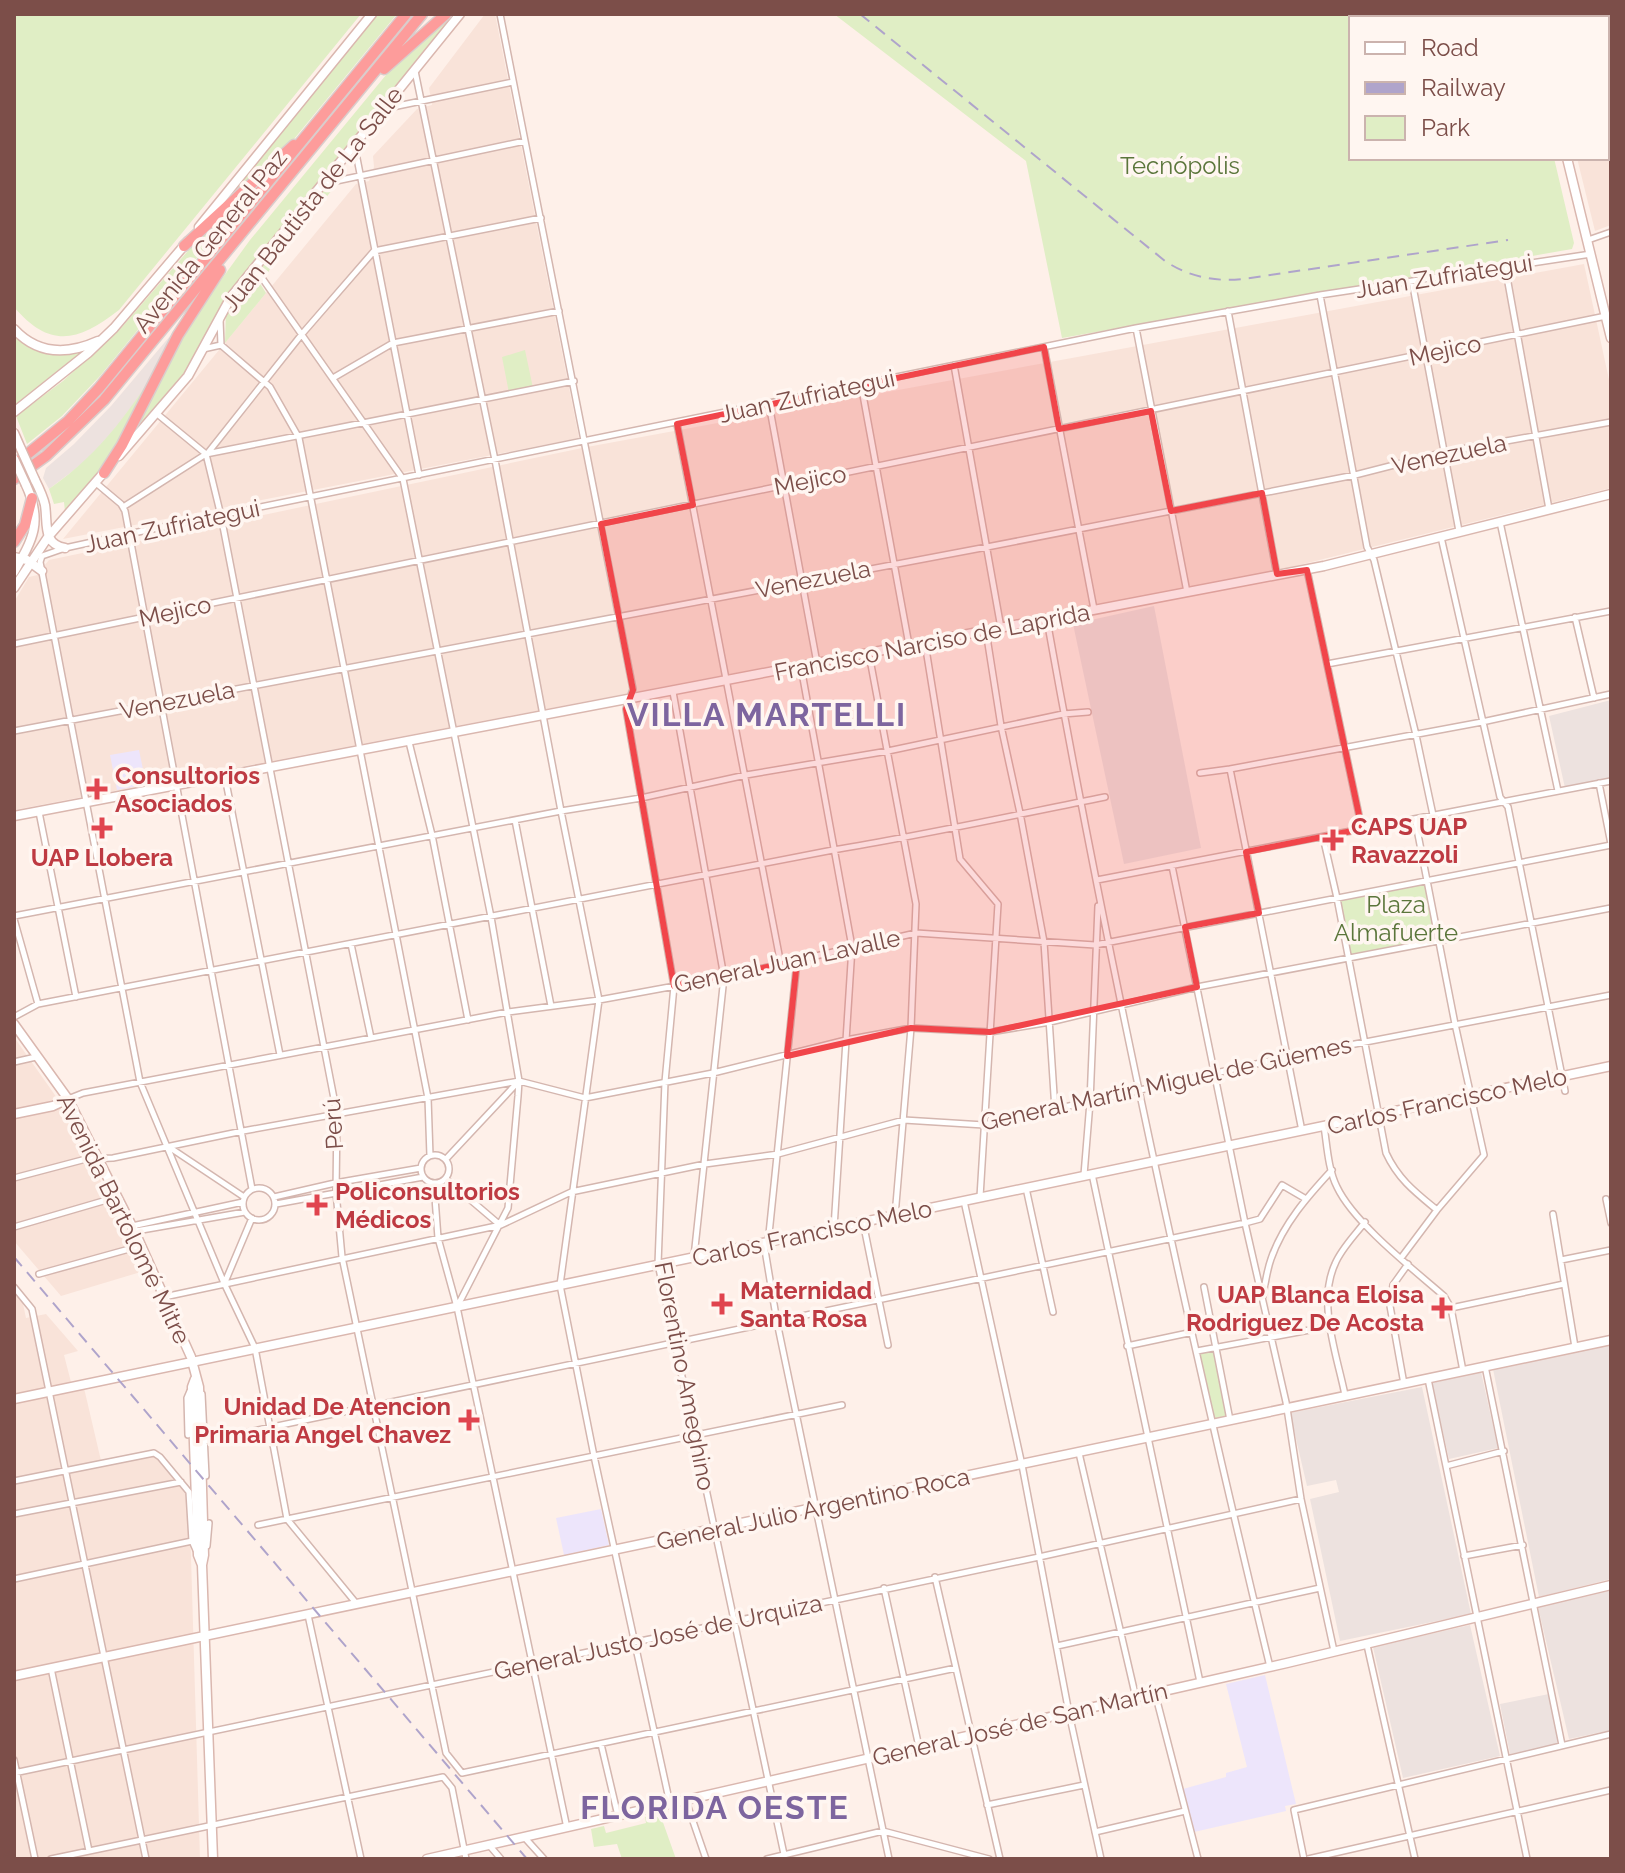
<svg xmlns="http://www.w3.org/2000/svg" width="1625" height="1873" viewBox="0 0 1625 1873" font-family="Raleway,sans-serif">
<style>
.residential{fill:#f9e3d9}
.industrial{fill:#ede2df}
.education{fill:#ede5fb}
.green{fill:#e0eec5}
.lines{fill:none;stroke-linecap:round;stroke-linejoin:round}
.street-casing{stroke:#d4b6af;stroke-width:8}
.secondary-casing{stroke:#dab7af;stroke-width:11}
.highway-casing{stroke:#dacdcc;stroke-width:13}
.street{stroke:#fff;stroke-width:5}
.secondary{stroke:#fff;stroke-width:8}
.highway{stroke:#fd9c9b;stroke-width:10}
.rail{stroke:#afa4cb;stroke-width:2;stroke-dasharray:12 8;stroke-linecap:butt}
.secondary-bridge-casing{stroke:#dab7af;stroke-width:11;stroke-linecap:butt}
.secondary-bridge{stroke:#fff;stroke-width:8}
.marked{fill:#f1454a;fill-opacity:0.2;stroke:#f1454a;stroke-width:6;stroke-linejoin:round}
.health-dot{fill:#e0444e;stroke:#fff6f1;stroke-width:3}
.labels{text-anchor:middle;dominant-baseline:central;stroke-width:7;stroke-linejoin:round;paint-order:stroke}
.park-label{font-size:24px;fill:#5b763b;stroke:#fff6f1}
.street-label{font-size:24px;fill:#7c4e49;stroke:#fff6f1}
.health-label{font-size:24px;font-weight:bold;fill:#be3a42;stroke:#fff6f1;text-anchor:start}
.district-label{font-size:32px;font-weight:bold;letter-spacing:2px;fill:#7d659f;stroke:#fff6f1}
</style>
<rect width="100%" height="100%" fill="#fef0e9"/>
<path class="residential" d="M485 14H495L579 438 63 539 356 184 369 181 374 167 373 156 417 109 432 105 429 88Z
M1611 147V225L1595 231 1577 158H1607V149Z
M1584 264 1611 389V488L1283 569 14 810V602L29 577 46 573 44 566 49 560 587 447Z
M14 1037 57 1098 93 1165 144 1271 61 1296 14 1241Z
M14 1290 22 1299 26 1318 46 1314 78 1351 64 1355 72 1386 14 1397Z
M84 1388 102 1465 152 1454 189 1490 200 1859H14V1403Z"/>
<path class="industrial" d="M170 336 168 352 129 412 90 458 49 489 43 478 46 468 74 444 111 406Z
M1154 606 1201 848 1124 864 1073 624Z
M1611 700V779L1565 788 1549 716Z
M1611 1345V1579L1539 1597 1493 1369Z
M1481 1372 1498 1448 1449 1459 1432 1383Z
M1422 1387 1471 1614 1340 1641 1310 1499 1339 1492 1336 1480 1307 1486 1290 1413Z
M1611 1590V1730L1569 1739 1538 1607Z
M1470 1625 1500 1756 1403 1778 1373 1647Z
M1549 1694 1559 1744 1510 1754 1500 1704Z"/>
<path class="education" d="M139 750 146 784 117 790 110 755Z
M601 1509 609 1545 564 1555 556 1518Z
M1265 1675 1296 1804 1285 1806 1286 1811 1194 1832 1183 1789 1226 1777V1773L1247 1767 1226 1684Z"/>
<path class="green" d="M14 14H361L119 310C78 342 50 349 14 307Z
M377 14H397L294 139 225 203Z
M452 14H456L222 303 186 375 137 433 134 430 192 320 250 240 386 75 412 47Z
M834 14H1517L1518 18H1351V158H1554L1574 243 1572 249 1062 338 1026 161Z
M337 184 275 260 265 278 258 267 324 185Z
M255 187 100 376 62 416 27 444 16 416 63 381 122 327 193 245Z
M251 277H256L266 293 225 343 226 310Z
M14 333 42 351 52 354 85 351 14 406Z
M525 350 533 388 509 393 502 357Z
M168 352 117 449 65 512 64 502 54 504 49 489C104 451 132 407 168 352Z
M1427 884 1436 939 1350 956 1339 899Z
M1213 1350 1228 1415 1214 1419 1199 1354Z
M660 1814 676 1859H622L617 1844 594 1847 591 1829 604 1826 606 1833 646 1823 645 1817Z"/>
<g class="lines">
<g class="street-casing">
<path id="street" d="M500 14 633 689 626 709 674 986 665 1082 658 1264 785 1859
M1538 18 1551 14
M415 71 495 460 561 811 599 1000 560 1285 594 1456 670 1804
M383 109 513 82
M1607 114 1611 113
M354 143 419 475
M322 184 525 141
M1588 240 1611 232
M1505 266 1549 509
M255 268 403 479 491 917 519 1081 518 1096 508 1208 457 1307
M1412 281 1459 531
M1320 295 1367 547 1374 560 1416 735 1433 815
M1228 311 1277 575
M220 320 221 345 270 387 299 438 428 1098 430 1156
M1136 328 1187 592
M1044 347 1094 609
M203 349 221 345
M954 365 1001 628
M333 378 393 343 559 311
M861 384 909 645
M769 404 817 663
M156 413 206 454 221 516 337 1114 336 1192 342 1257 446 1753 462 1773 956 1668
M677 424 781 965
M207 454 302 334 374 251 541 218
M96 483 121 504 125 511 252 1189
M123 507 206 454 574 381
M1500 522 1558 791
M1441 537 1500 797 1508 807 1565 1091
M1307 570 1362 829
M1575 617 1594 698
M1047 620C1110 971 1186 1320 1270 1667
M986 631 1001 726 1020 813 1044 942 1055 1110
M925 643 960 859 998 904 980 1197
M14 644 1606 316
M869 654 916 904 911 1028 895 1216
M1327 664 1611 611
M801 667 852 947 834 1228
M673 692 724 977 694 1257
M14 731 987 547 1355 475 1445 452 1611 422
M409 742 432 835 468 1020
M1230 769 1302 1131
M1200 773 1230 769 1482 722 1611 694
M225 777 280 1055
M1599 783 1611 844
M39 812 76 997
M515 820 551 1006
M1323 837 1337 898 1386 1153C1398 1179 1415 1192 1437 1210
M1172 866 1245 1223 1286 1402 1301 1499 1334 1651
M1097 880 1611 781
M14 916 561 811 641 798 746 775 888 751 1063 714 1088 712
M14 919 38 1004
M351 944 371 1038
M797 961 769 1234 765 1250 777 1322 889 1859
M14 1017 38 1004 833 850C924 835 1015 815 1105 797
M14 1062 36 1057
M68 1099 83 1093 508 1012 599 1000 724 977 916 933 1095 945 1611 845
M1324 1126C1327 1145 1328 1169 1337 1187 1354 1223 1413 1269 1444 1296L1451 1308 1463 1371
M169 1147 244 1197
M421 1169a14 14 0 1 1 28 0a14 14 0 1 1-28 0Z
M446 1159 518 1082
M1092 1174 1200 1682
M1084 1175 1090 1102 1098 906
M14 1178 86 1159 113 1158 243 1131 519 1081 585 1098 713 1073 846 1040 911 1028 990 1032 1050 1022 1197 987 1611 908
M446 1179 500 1225
M434 1184 438 1238 457 1307 567 1828
M243 1204a16 16 0 1 1 32 0a16 16 0 1 1-32 0Z
M1026 1188 1053 1312
M274 1197 335 1183 421 1168
M1606 1199 1611 1223
M964 1201 1022 1465 1069 1713 1101 1859
M276 1204 423 1177
M1553 1214 1575 1347
M863 1222 888 1345
M132 1226 243 1202
M14 1227 117 1197
M136 1231 245 1212
M1401 1258 1437 1210 1484 1155 1455 1024 1415 819
M1561 1260 1611 1250
M39 1274 140 1246
M225 1282 252 1218
M14 1287 32 1309 146 1859
M1204 1287 1230 1420
M1263 1296C1265 1284 1267 1270 1271 1259 1283 1224 1308 1196 1332 1170
M164 1297 501 1225 571 1192 705 1164 778 1154 904 1120 984 1125 1287 1057 1611 995
M1451 1308 1564 1284
M1127 1346 1193 1332
M1197 1351 1331 1326
M1485 1366 1562 1745
M1428 1379 1527 1859
M1404 1384 1390 1306 1393 1285 1408 1264
M202 1394 206 1476
M1345 1395C1337 1355 1317 1303 1335 1264 1341 1249 1355 1235 1365 1222
M188 1435 187 1398 190 1391
M205 1441 1245 1223 1260 1219 1282 1185 1306 1199
M1079 1453 1136 1698
M1446 1466 1504 1451
M14 1481 154 1453 160 1457 189 1492 192 1541 196 1550
M14 1514 181 1482
M258 1525 842 1405
M207 1546 209 1523
M1464 1556 1523 1545
M935 1577 1000 1859
M14 1579 192 1541
M884 1588 919 1747
M356 1603 287 1519 255 1348 224 1283 140 1082 40 562 42 556 65 548 138 532 1136 328 1320 295 1591 254
M308 1615 361 1859
M1367 1645 1415 1859
M1057 1646 1320 1588
M51 1668 89 1851
M1155 1693 1198 1859
M601 1744 618 1816
M14 1760 35 1859
M14 1773 1039 1557 1301 1499
M686 1801 706 1859
M987 1805 1084 1785
M1095 1832 1185 1811
M525 1838 544 1859
M489 1845 501 1859
M51 1859 443 1777 452 1788 466 1859
M767 1859 883 1831 989 1859
M1304 1859 1294 1810 1611 1734
M1308 1859 1611 1790"/>
</g>
<g class="secondary-casing">
<path id="secondary" d="M1531 14 1532 18
M1567 158 1611 338
M199 227 372 14
M14 329C38 355 67 355 98 341
M14 412 88 353 114 328 188 241
M14 433 21 449
M119 456 188 376 231 297 460 14
M35 480C39 488 43 496 45 505 48 523 42 544 65 548
M14 557 27 560 42 571
M14 572C33 539 43 522 26 485
M14 588 48 537 107 469
M14 816 1324 566 1611 494
M14 1024 68 1099 135 1232 191 1357 199 1387 204 1555 202 1565
M14 1114 53 1106 68 1099
M195 1379 192 1387 198 1555 202 1565 213 1859
M14 1399 1611 1066
M14 1676 1611 1340
M427 1859 1287 1663 1611 1585"/>
</g>
<g class="highway-casing">
<path id="highway" d="M384 69 446 14
M184 246 294 145
M14 465 68 421 99 388 406 14
M104 473 122 445 178 335 220 270
M14 479 46 456 104 400 422 14
M14 542 25 525 32 498"/>
</g>
<use href="#street" class="street"/>
<use href="#secondary" class="secondary"/>
<use href="#highway" class="highway"/>
<path class="rail" d="M860 14 1165 261C1189 277 1215 282 1243 279L1508 240
M14 1257 527 1859"/>
<g class="secondary-bridge-casing">
<path id="secondary-bridge" d="M21 449 35 480
M14 459 26 485"/>
</g>
<use href="#secondary-bridge" class="secondary-bridge"/>
</g>
<path class="marked" d="M1044 347 1059 429 1151 411 1171 511 1262 493 1277 574 1307 570 1362 829 1246 852 1259 913 1185 927 1197 987 990 1032 911 1028 787 1056 797 961 674 986 626 709 633 690 601 524 693 505 677 424Z"/>
<g class="health-dot">
<path d="M93 777h8v8h8v8h-8v8h-8v-8h-8v-8h8z"/>
<path d="M98 816h8v8h8v8h-8v8h-8v-8h-8v-8h8z"/>
<path d="M1329 828h8v8h8v8h-8v8h-8v-8h-8v-8h8z"/>
<path d="M313 1193h8v8h8v8h-8v8h-8v-8h-8v-8h8z"/>
<path d="M718 1292h8v8h8v8h-8v8h-8v-8h-8v-8h8z"/>
<path d="M1438 1296h8v8h8v8h-8v8h-8v-8h-8v-8h8z"/>
<path d="M465 1408h8v8h8v8h-8v8h-8v-8h-8v-8h8z"/>
</g>
<g class="labels">
<g class="park-label">
<text x="1180" y="165">Tecnópolis</text>
<text x="1396" y="904">Plaza<tspan x="1396" dy="28">Almafuerte</tspan></text>
</g>
<g class="street-label">
<text transform="translate(312 199) rotate(-52)">Juan Bautista de La Salle</text>
<text transform="translate(210 241) rotate(-51)">Avenida General Paz</text>
<text transform="translate(1444 276) rotate(-9)">Juan Zufriategui</text>
<text transform="translate(1445 350) rotate(-12)">Mejico</text>
<text transform="translate(807 396) rotate(-12)">Juan Zufriategui</text>
<text transform="translate(1449 454) rotate(-12)">Venezuela</text>
<text transform="translate(810 480) rotate(-11)">Mejico</text>
<text transform="translate(172 526) rotate(-12)">Juan Zufriategui</text>
<text transform="translate(813 579) rotate(-11)">Venezuela</text>
<text transform="translate(175 611) rotate(-12)">Mejico</text>
<text transform="translate(932 642) rotate(-11)">Francisco Narciso de Laprida</text>
<text transform="translate(177 700) rotate(-11)">Venezuela</text>
<text transform="translate(787 961) rotate(-12)">General Juan Lavalle</text>
<text transform="translate(1166 1083) rotate(-12)">General Martín Miguel de Güemes</text>
<text transform="translate(1447 1101) rotate(-12)">Carlos Francisco Melo</text>
<text transform="translate(333 1124) rotate(-94)">Perú</text>
<text transform="translate(124 1219) rotate(64)">Avenida Bartolomé Mitre</text>
<text transform="translate(812 1233) rotate(-12)">Carlos Francisco Melo</text>
<text transform="translate(685 1376) rotate(79)">Florentino Ameghino</text>
<text transform="translate(813 1509) rotate(-12)">General Julio Argentino Roca</text>
<text transform="translate(658 1637) rotate(-12)">General Justo José de Urquiza</text>
<text transform="translate(1020 1724) rotate(-13)">General José de San Martín</text>
</g>
<g class="health-label">
<text x="115" y="775">Consultorios<tspan x="115" dy="28">Asociados</tspan></text>
<text x="1351" y="826">CAPS UAP<tspan x="1351" dy="28">Ravazzoli</tspan></text>
<text x="102" y="857" text-anchor="middle">UAP Llobera</text>
<text x="335" y="1191">Policonsultorios<tspan x="335" dy="28">Médicos</tspan></text>
<text x="740" y="1290">Maternidad<tspan x="740" dy="28">Santa Rosa</tspan></text>
<text x="1424" y="1294" text-anchor="end">UAP Blanca Eloisa<tspan x="1424" dy="28">Rodriguez De Acosta</tspan></text>
<text x="451" y="1406" text-anchor="end">Unidad De Atencion<tspan x="451" dy="28">Primaria Angel Chavez</tspan></text>
</g>
<g class="district-label">
<text x="767" y="714">VILLA MARTELLI</text>
<text x="715" y="1807">FLORIDA OESTE</text>
</g>
</g>
<rect width="1625" height="1873" fill="none" stroke="#7c4e49" stroke-width="32"/>
<rect x="1349" y="16" width="260" height="144" fill="#fff6f1" stroke="#cbb3ae" stroke-width="2"/>
<rect x="1365" y="42" width="40" height="12" fill="#ffffff" stroke="#cbb3ae" stroke-width="2"/>
<text x="1421" y="56" font-size="24" fill="#7c4e49">Road</text>
<rect x="1365" y="82" width="40" height="12" fill="#afa4cb" stroke="#cbb3ae" stroke-width="2"/>
<text x="1421" y="96" font-size="24" fill="#7c4e49">Railway</text>
<rect x="1365" y="116" width="40" height="24" fill="#e0eec5" stroke="#cbb3ae" stroke-width="2"/>
<text x="1421" y="136" font-size="24" fill="#7c4e49">Park</text>
</svg>
